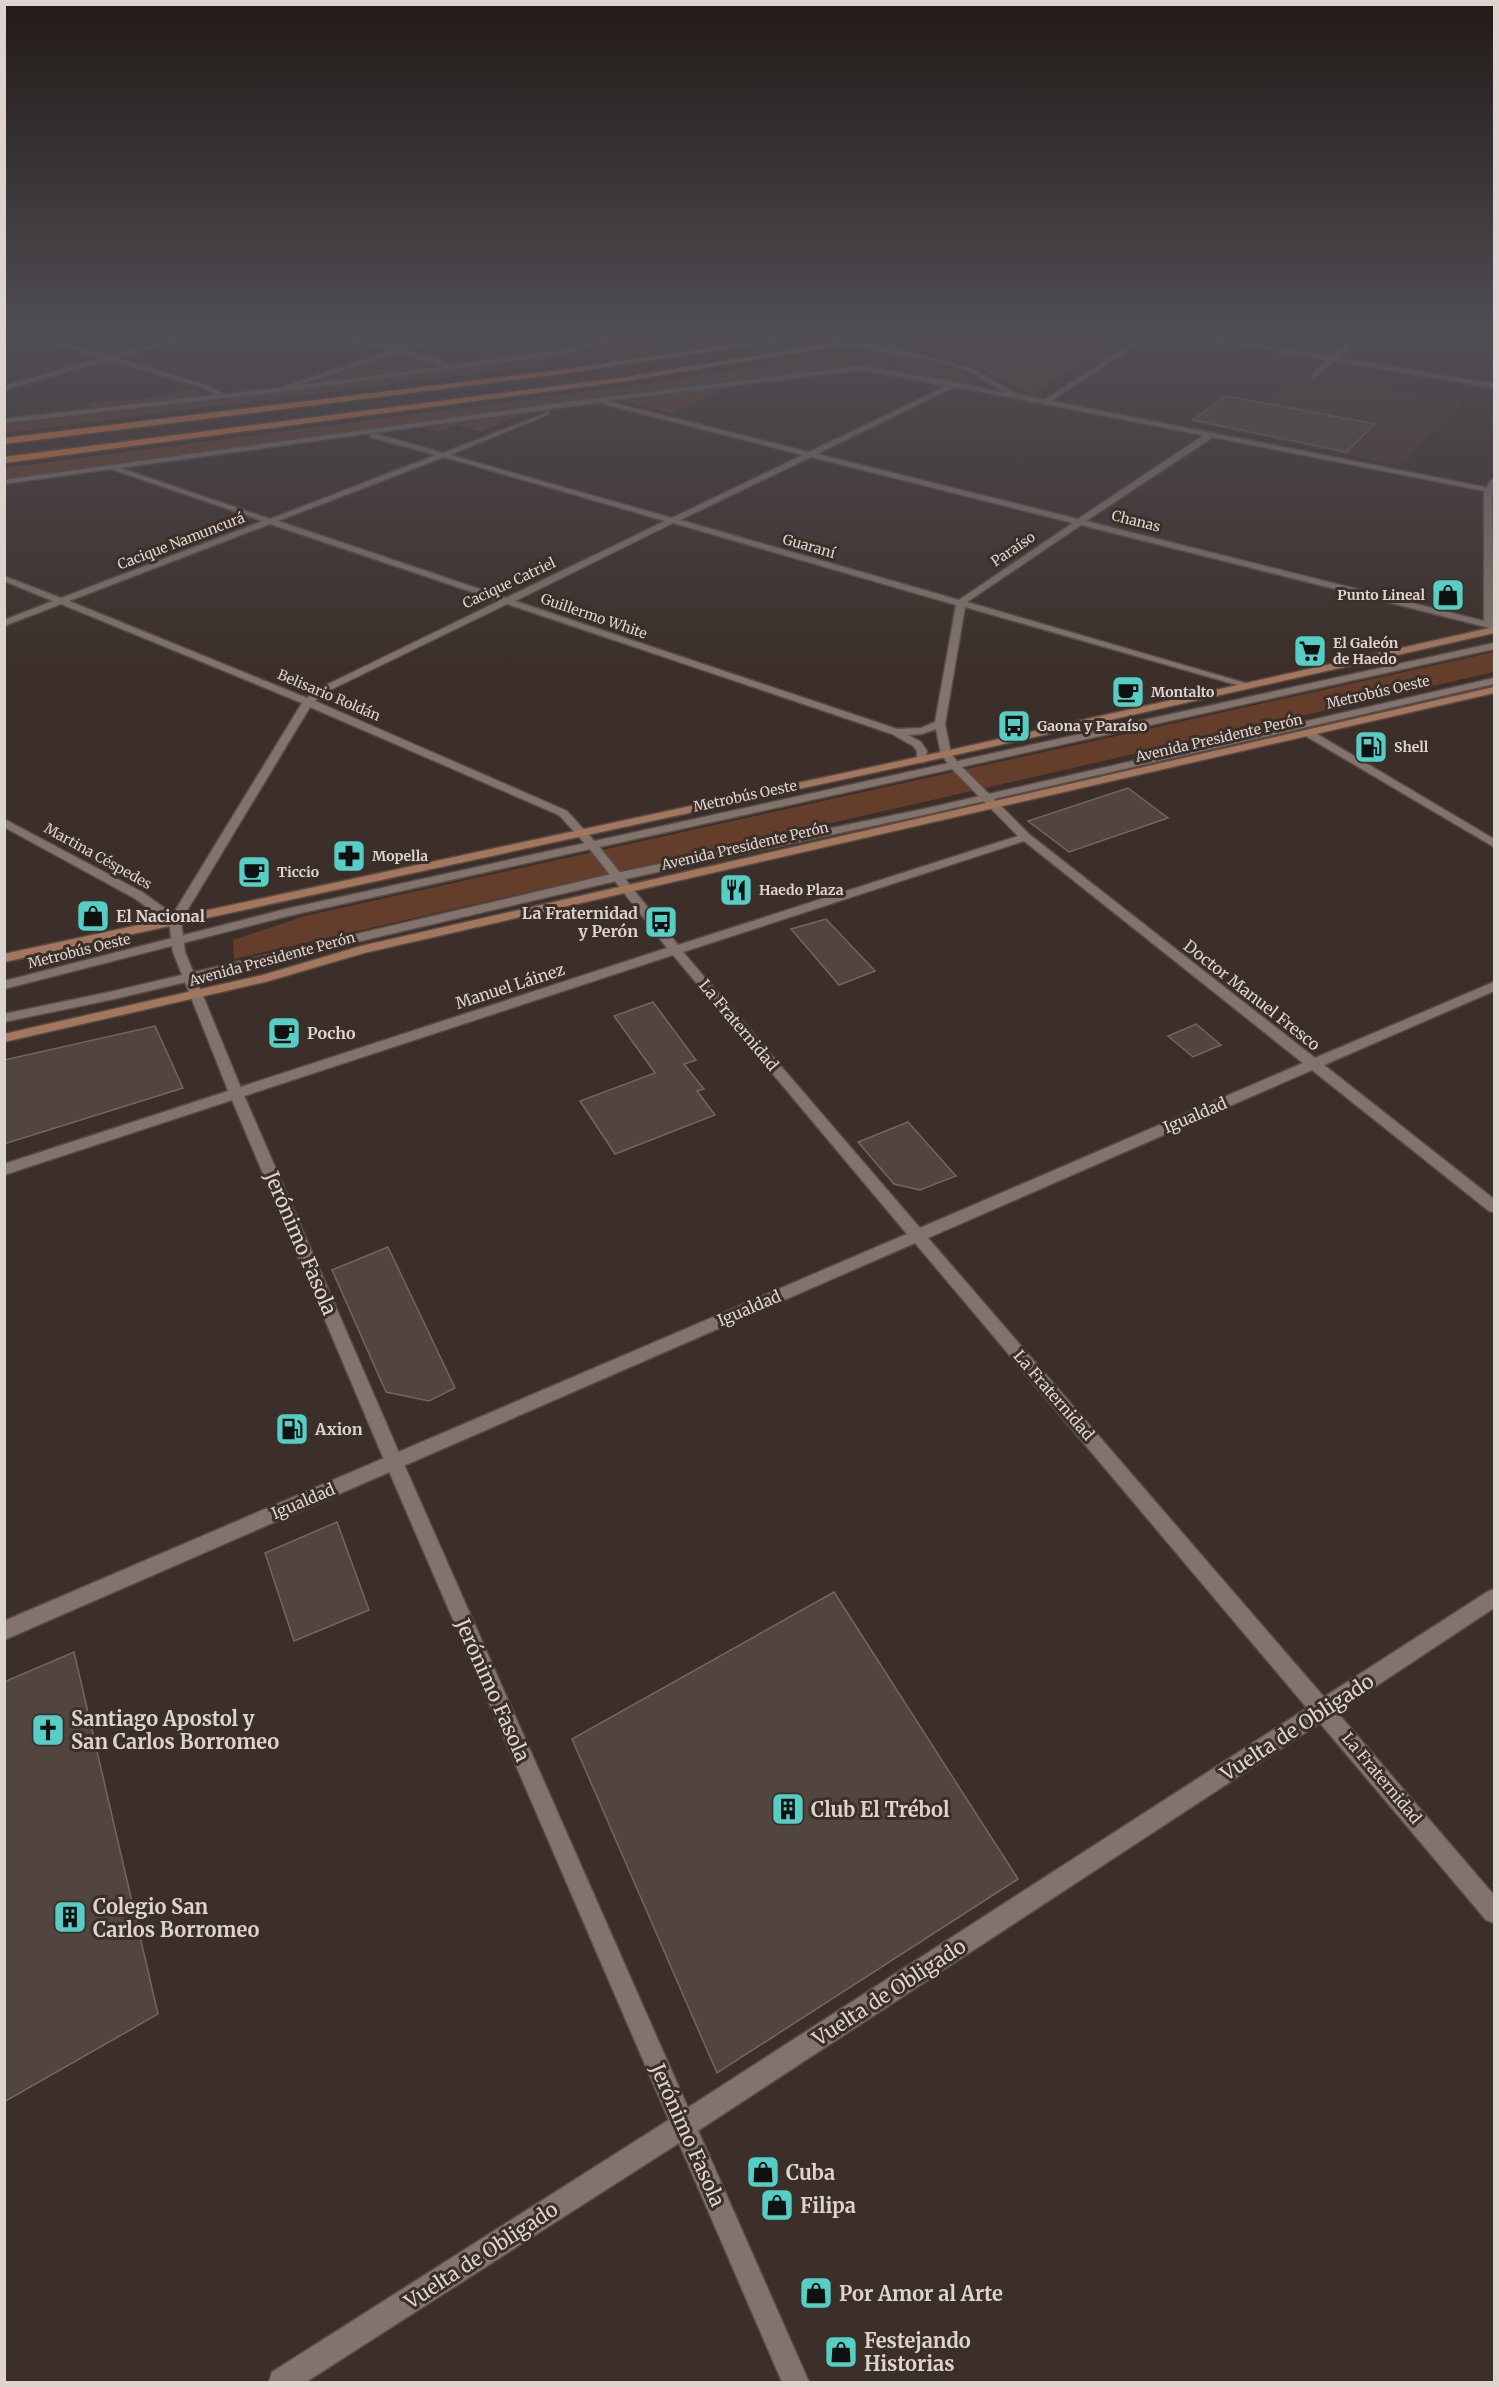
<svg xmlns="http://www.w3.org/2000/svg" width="1499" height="2387" viewBox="0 0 1499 2387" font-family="Merriweather,serif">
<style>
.built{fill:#49362d}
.green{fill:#643e2b}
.building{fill:#52453e;stroke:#74665f;stroke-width:1.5}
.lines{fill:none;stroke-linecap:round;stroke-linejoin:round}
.service-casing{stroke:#574c47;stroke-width:3}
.minor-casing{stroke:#574c47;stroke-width:3}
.tertiary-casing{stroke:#574c47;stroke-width:3}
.secondary-casing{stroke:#574c47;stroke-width:3}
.motorway-casing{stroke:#574c47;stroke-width:3}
.service{fill:#82736c;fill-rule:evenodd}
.minor{fill:#82736c;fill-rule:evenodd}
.tertiary{fill:#82736c;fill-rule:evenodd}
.secondary{fill:#a4765c;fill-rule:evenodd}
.motorway{fill:#f57e37;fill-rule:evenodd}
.tertiary-bridge-casing{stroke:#574c47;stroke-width:8;stroke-linecap:butt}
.tertiary-bridge{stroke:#82736c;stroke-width:7}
.labels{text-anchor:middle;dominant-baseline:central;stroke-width:6;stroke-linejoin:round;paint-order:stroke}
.far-street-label{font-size:14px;fill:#ddd4d0;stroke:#3c2f29}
.far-poi-label{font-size:14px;font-weight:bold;fill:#ddd4d0;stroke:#3c2f29;text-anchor:start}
.poi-label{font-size:16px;font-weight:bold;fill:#ddd4d0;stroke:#3c2f29;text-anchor:start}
.street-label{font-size:16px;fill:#ddd4d0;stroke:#3c2f29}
.near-street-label{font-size:20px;fill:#ddd4d0;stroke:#3c2f29}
.near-poi-label{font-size:20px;font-weight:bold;fill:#ddd4d0;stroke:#3c2f29;text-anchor:start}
</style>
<rect width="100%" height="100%" fill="#3c2f29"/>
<path class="built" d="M523 334H609L570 349 520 335Z
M1301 374 1328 378 1464 402 1400 466 1186 421 1224 393 1264 400Z"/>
<path class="green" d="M630 334H770L647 352 5 433 4 425 221 400 572 354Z
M943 334H1134L1065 373 1034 395 958 358 883 346Z
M856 351C895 356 943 358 975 384L858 361 845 366 5 479 4 468 659 382Z
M394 356H402L432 365 306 384Z
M189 388 205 393 198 396 93 407 86 405C100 400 113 402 128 401 149 398 168 394 189 388Z
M713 389 717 393 671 413 620 401Z
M523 414 480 432 456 425 439 432 423 428Z
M1494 652V672L234 959 233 940 305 916Z"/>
<path class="building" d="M1227 396 1375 424 1346 452 1193 420Z
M1128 788 1168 818 1069 852 1028 821Z
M826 919 875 971 839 985 791 929Z
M653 1002 696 1060 684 1064 704 1089 697 1091 715 1115 615 1154 580 1101 655 1073 614 1016Z
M1196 1024 1221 1045 1193 1057 1168 1036Z
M155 1026 183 1088 4 1144V1060Z
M908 1122 956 1176 920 1190 894 1184 858 1142Z
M388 1247 455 1388 429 1401 386 1392 332 1270Z
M337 1522 369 1610 294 1641 265 1553Z
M834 1592 1018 1879 717 2073 572 1739Z
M74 1652 158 2014 4 2102V1682Z"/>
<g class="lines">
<g class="service-casing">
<path id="service" d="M1494 643V649L288 916 4 989V981L286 909Z
M1494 678V684L928 814 616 881 114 999 4 1022V1014L114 991 616 873 928 808Z"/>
</g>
<g class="minor-casing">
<path id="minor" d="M22 334H32L109 356 188 334H198L116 358 205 385 228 396 223 397 201 387 109 360 4 390V386L102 358Z
M329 334C352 334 373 346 395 348 411 350 432 334 451 334L405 350 441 360 453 366 450 368 398 353 277 391V389L391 351Z
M1176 334H1191L1331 357 1358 334H1365L1338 358 1494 384V388L1334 361 1313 378 1311 375 1327 360Z
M861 366 955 382 1018 396 1015 398 954 387 817 454 1078 519 1207 433H1213V437L1086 521 1484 621V494L1490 481 1494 479 1492 494 1494 629 1081 525 967 602 1252 685 1244 687 965 607 945 724 951 754 959 764 1030 835 1315 1058 1494 982V991L1324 1065 1494 1199V1212L1489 1211 1312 1070 928 1238 1324 1697 1487 1592 1494 1589V1608L1337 1712 1494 1895V1923L1486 1920 1320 1723 693 2134 306 2382H269L272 2372 675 2116 1307 1708 915 1243 4 1640V1621L907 1234 673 955 4 1175V1164L667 948 589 848 559 815 310 707 179 924H171L134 898 4 827V819L142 892 173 914 302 703 61 604 4 626V620L53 601 4 581V576L61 598 263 521 111 469 4 484V480L567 402ZM861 370 947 386 809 452 606 401ZM603 402V404L803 455 672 518 450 455 549 414V412L443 453 373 433ZM372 433 370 437 436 455 270 519 120 468ZM444 457 665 521 506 598 278 521ZM811 457 1073 523 959 600 680 520ZM673 523 956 605 935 722 921 728 897 729 515 601ZM270 524 499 601 320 688 307 698 69 601ZM507 604 892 734 913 746 917 751V762H925L927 751 921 742 908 735 922 734 936 729 941 754 951 768 1018 836 678 945 597 844 567 811 315 701 326 692ZM1024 841 1303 1063 920 1228 683 952Z
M1304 731H1312L1494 839V847L1304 735Z"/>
</g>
<g class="tertiary-casing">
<path id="tertiary" d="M614 334H624L565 354 279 392 4 423V419L279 388 564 350Z
M1147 334H1154L1051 401 1494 489V493L1015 398 967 370 911 355 914 353 971 368 1017 394 1044 400Z
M175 917 181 921 185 952 243 1093 403 1462 809 2382H782L385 1462 229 1093 173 952 169 921Z"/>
</g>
<g class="secondary-casing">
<path id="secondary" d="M1494 627V633L946 757 4 962V954L946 751Z
M1494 687V693L364 953 265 982 4 1042V1034L263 975 361 946Z"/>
</g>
<g class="motorway-casing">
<path id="motorway" d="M804 334H824L554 375 4 444V438L554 371Z
M890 334H909L620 382 4 463V457L620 378Z"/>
</g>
<use href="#service" class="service"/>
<use href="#minor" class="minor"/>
<use href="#tertiary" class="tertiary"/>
<use href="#secondary" class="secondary"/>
<use href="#motorway" class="motorway"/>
<g class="tertiary-bridge-casing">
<path id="tertiary-bridge" d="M805 334 914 355"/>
</g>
<use href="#tertiary-bridge" class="tertiary-bridge"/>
</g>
<linearGradient id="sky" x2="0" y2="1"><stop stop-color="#211a17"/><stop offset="0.5" stop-color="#504d54"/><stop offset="1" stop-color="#504d54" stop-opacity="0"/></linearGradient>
<rect width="1499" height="668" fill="url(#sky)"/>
<defs>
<g id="shop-square" transform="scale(1.725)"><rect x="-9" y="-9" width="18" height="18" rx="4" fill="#55cec5" stroke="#3c2f29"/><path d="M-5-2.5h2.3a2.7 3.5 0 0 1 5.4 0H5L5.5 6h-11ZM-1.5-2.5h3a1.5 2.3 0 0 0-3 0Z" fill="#111"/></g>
<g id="supermarket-square" transform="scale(1.725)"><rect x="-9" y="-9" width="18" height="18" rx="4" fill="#55cec5" stroke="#3c2f29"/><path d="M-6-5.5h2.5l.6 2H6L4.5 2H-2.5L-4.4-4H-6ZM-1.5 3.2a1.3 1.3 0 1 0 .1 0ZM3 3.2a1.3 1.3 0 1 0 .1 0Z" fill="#111"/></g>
<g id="cafe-square" transform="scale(1.725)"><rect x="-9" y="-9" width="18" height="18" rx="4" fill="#55cec5" stroke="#3c2f29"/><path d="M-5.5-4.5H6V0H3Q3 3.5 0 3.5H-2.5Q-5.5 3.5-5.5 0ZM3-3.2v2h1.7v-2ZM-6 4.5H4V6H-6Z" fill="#111"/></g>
<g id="bus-square" transform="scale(1.725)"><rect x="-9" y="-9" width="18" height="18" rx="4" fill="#55cec5" stroke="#3c2f29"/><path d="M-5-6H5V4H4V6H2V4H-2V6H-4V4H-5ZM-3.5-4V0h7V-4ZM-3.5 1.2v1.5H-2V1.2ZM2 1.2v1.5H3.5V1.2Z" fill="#111"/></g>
<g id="fuel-square" transform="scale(1.725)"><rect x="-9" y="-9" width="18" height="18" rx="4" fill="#55cec5" stroke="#3c2f29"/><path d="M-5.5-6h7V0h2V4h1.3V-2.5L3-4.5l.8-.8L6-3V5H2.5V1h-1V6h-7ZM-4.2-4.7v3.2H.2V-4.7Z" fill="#111"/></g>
<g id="pharmacy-square" transform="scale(1.725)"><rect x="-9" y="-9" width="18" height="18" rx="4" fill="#55cec5" stroke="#3c2f29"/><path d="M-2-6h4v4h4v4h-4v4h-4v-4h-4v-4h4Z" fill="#111"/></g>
<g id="restaurant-square" transform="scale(1.725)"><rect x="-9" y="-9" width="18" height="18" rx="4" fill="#55cec5" stroke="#3c2f29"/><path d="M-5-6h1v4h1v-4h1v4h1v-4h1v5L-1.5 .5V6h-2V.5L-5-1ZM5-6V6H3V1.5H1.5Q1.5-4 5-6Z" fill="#111"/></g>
<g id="church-square" transform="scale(1.725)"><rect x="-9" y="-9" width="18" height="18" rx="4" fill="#55cec5" stroke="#3c2f29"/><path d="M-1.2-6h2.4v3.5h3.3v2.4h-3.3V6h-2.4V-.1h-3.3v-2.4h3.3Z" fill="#111"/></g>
<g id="building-square" transform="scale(1.725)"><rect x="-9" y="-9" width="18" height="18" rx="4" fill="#55cec5" stroke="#3c2f29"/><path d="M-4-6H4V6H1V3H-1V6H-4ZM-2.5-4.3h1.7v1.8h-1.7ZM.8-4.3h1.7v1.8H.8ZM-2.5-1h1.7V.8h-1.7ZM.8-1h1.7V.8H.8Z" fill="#111"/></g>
</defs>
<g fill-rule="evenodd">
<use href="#shop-square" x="1448" y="595"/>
<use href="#supermarket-square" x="1310" y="651"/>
<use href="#cafe-square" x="1128" y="692"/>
<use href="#bus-square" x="1014" y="726"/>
<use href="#fuel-square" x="1371" y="747"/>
<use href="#pharmacy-square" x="349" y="856"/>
<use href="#cafe-square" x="254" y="872"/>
<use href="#restaurant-square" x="736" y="890"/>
<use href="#shop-square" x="93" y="916"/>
<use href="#bus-square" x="661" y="922"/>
<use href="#cafe-square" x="284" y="1033"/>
<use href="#fuel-square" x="292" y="1429"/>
<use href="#church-square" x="48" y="1730"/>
<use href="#building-square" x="788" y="1809"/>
<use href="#building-square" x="70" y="1917"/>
<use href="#shop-square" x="763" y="2172"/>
<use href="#shop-square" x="777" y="2205"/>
<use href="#shop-square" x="816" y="2293"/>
<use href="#shop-square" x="841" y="2352"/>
</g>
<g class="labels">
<g class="far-street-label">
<text transform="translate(1136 521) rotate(14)">Chanas</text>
<text transform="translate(181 541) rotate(-21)">Cacique Namuncurá</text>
<text transform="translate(809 546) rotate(16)">Guaraní</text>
<text transform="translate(1013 549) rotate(-34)">Paraíso</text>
<text transform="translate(509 583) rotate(-25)">Cacique Catriel</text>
<text transform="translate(594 616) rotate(19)">Guillermo White</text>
<text transform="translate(1378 692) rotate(-13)">Metrobús Oeste</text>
<text transform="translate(329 695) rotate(23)">Belisario Roldán</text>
<text transform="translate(1219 738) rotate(-13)">Avenida Presidente Perón</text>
<text transform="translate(745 796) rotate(-12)">Metrobús Oeste</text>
<text transform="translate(745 846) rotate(-13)">Avenida Presidente Perón</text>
<text transform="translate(98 856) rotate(29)">Martina Céspedes</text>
<text transform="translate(79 951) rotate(-14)">Metrobús Oeste</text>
<text transform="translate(272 959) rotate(-15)">Avenida Presidente Perón</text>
</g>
<g class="far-poi-label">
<text x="1425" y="595" text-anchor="end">Punto Lineal</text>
<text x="1333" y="643">El Galeón<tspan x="1333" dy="16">de Haedo</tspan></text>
<text x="1151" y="692">Montalto</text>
<text x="1037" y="726">Gaona y Paraíso</text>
<text x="1394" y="747">Shell</text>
<text x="372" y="856">Mopella</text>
<text x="277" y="872">Ticcio</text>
<text x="759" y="890">Haedo Plaza</text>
</g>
<g class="poi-label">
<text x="638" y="913" text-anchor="end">La Fraternidad<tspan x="638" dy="18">y Perón</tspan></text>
<text x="116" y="916">El Nacional</text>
<text x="307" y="1033">Pocho</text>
<text x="315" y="1429">Axion</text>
</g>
<g class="street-label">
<text transform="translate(510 986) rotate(-18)">Manuel Láinez</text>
<text transform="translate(1252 995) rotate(38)">Doctor Manuel Fresco</text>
<text transform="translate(739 1025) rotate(50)">La Fraternidad</text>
<text transform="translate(1195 1115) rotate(-23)">Igualdad</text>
<text transform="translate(749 1308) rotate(-23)">Igualdad</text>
<text transform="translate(1054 1395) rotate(49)">La Fraternidad</text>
<text transform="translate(303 1501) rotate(-23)">Igualdad</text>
<text transform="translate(1382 1778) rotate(50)">La Fraternidad</text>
</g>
<g class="near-street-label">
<text transform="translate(301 1243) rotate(67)">Jerónimo Fasola</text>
<text transform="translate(493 1690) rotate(66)">Jerónimo Fasola</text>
<text transform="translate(1297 1727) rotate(-33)">Vuelta de Obligado</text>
<text transform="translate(889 1992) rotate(-33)">Vuelta de Obligado</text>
<text transform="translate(688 2135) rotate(66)">Jerónimo Fasola</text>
<text transform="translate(481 2255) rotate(-33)">Vuelta de Obligado</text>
</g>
<g class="near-poi-label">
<text x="71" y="1718">Santiago Apostol y<tspan x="71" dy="23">San Carlos Borromeo</tspan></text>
<text x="811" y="1809">Club El Trébol</text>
<text x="93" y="1906">Colegio San<tspan x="93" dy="23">Carlos Borromeo</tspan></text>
<text x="786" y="2172">Cuba</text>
<text x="800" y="2205">Filipa</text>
<text x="839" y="2293">Por Amor al Arte</text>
<text x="864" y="2340">Festejando<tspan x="864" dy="23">Historias</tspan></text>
</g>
</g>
<rect width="1499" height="2387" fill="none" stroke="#ddd4d0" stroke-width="12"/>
</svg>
